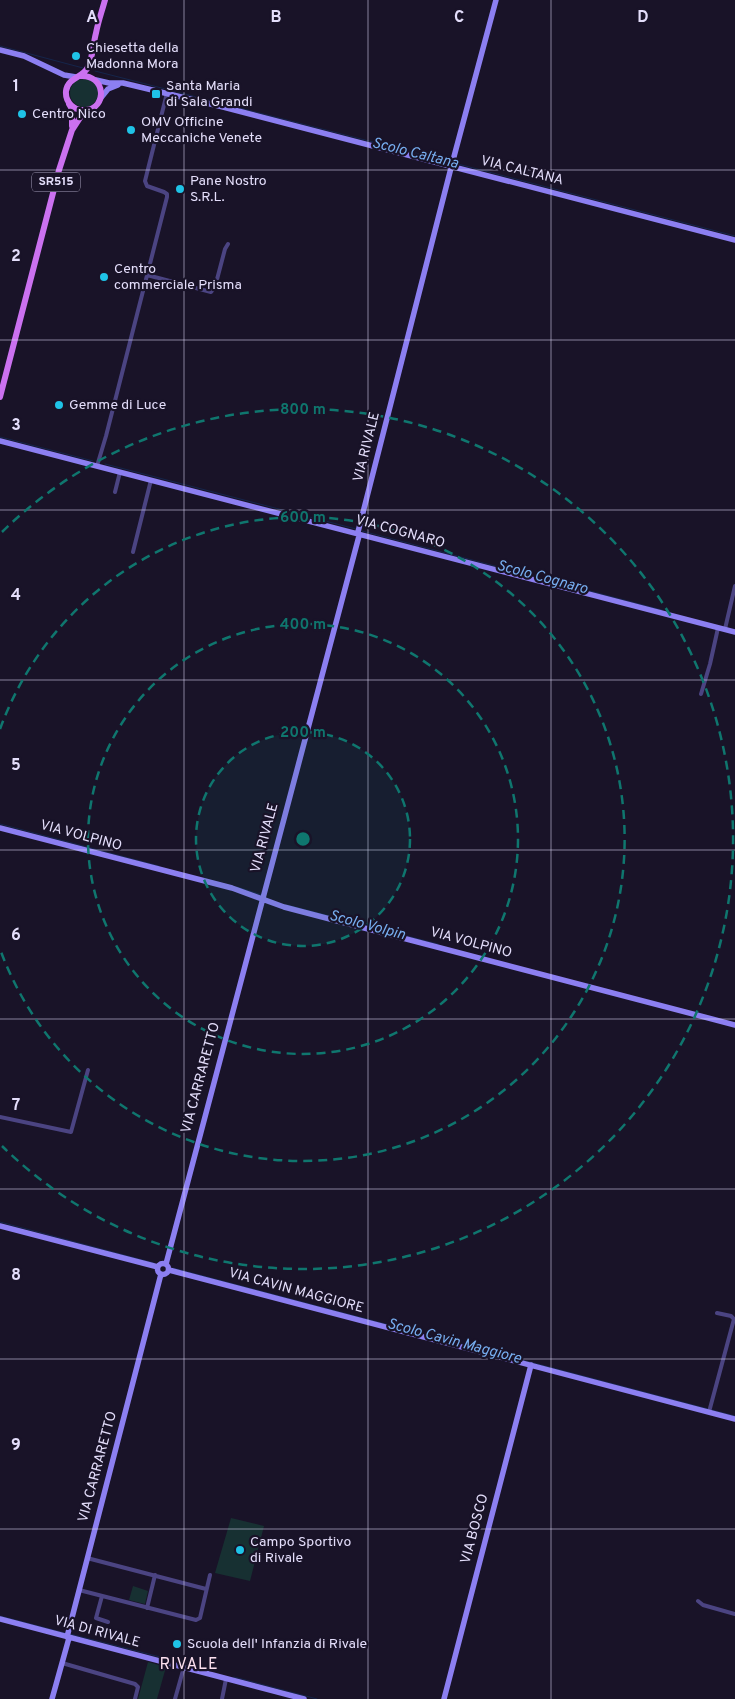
<svg xmlns="http://www.w3.org/2000/svg" width="735" height="1699" viewBox="0 0 735 1699" font-family="Overpass,sans-serif">
<style>
.green{fill:#173032}
.lines{fill:none;stroke-linecap:round;stroke-linejoin:round}
.stream{stroke:#15254b;stroke-width:1}
.street{stroke:#4b4482;stroke-width:4}
.secondary{stroke:#8c7ff1;stroke-width:5.5}
.primary{stroke:#cb71f0;stroke-width:6}
.grid{fill:none;stroke:#e4defb;stroke-width:1;stroke-opacity:0.55}
.ring{fill:none;stroke:#0f766e;stroke-width:2.5;stroke-dasharray:9 6}
.poi-dot{fill:#1fc3e7;stroke:#191328;stroke-width:2}
.labels{text-anchor:middle;dominant-baseline:central;stroke-width:4.5;stroke-linejoin:round;paint-order:stroke}
.shield{fill:#191328;stroke:#a7a1bc;stroke-width:1}
.shield-label{font-size:12px;font-weight:bold;fill:#e4defb}
.poi-label{font-size:14px;fill:#e4defb;stroke:#191328;text-anchor:start}
.street-label{font-size:14px;fill:#e4defb;stroke:#191328}
.water-label{font-size:15px;font-style:italic;fill:#77aef0;stroke:#191328}
.quarter-label{font-size:16px;letter-spacing:1px;fill:#fce0ef;stroke:#191328}
.grid-label{font-size:16px;text-anchor:middle;font-weight:bold;fill:#e4defb;stroke:#191328;stroke-width:4.5;stroke-linejoin:round;paint-order:stroke}
.centre{fill:#0f766e;stroke:#191328;stroke-width:2.5}
.ring-label{font-size:15px;text-anchor:middle;font-weight:bold;fill:#0f766e;stroke:#191328;stroke-width:4.5;stroke-linejoin:round;paint-order:stroke}
</style>
<rect width="100%" height="100%" fill="#191328"/>
<path class="green" d="M70 93a14 14 0 1 1 28 0a14 14 0 1 1-28 0Z
M231 1518 264 1526 250 1581 215 1573Z
M133 1586 148 1591 145 1604 129 1600Z
M148 1662 166 1667 157 1699H138Z"/>
<g class="lines">
<path class="stream" d="M0 46 83 68
M95 71 451 162
M454 163 735 236
M0 437 93 461
M105 464 356 529
M362 531 662 610
M0 824 159 866
M237 887 262 895
M287 905 438 944
M0 1222 154 1263
M173 1268 735 1416
M0 1616 65 1633
M70 1634 160 1657
M234 1677 317 1699"/>
<path class="street" d="M147 275 211 292 215 287 225 249 228 244
M97 466 106 436 167 197V194L164 192 147 186 145 181 167 93
M115 492 120 472
M133 552 151 480
M725 629 735 586
M701 694 710 664 718 628
M0 1117 71 1132 88 1070
M709 1412 734 1319 731 1316 717 1313
M87 1558 206 1589
M79 1590 196 1620 200 1618 210 1575
M102 1596 96 1618 108 1622
M698 1601 703 1605 735 1614
M147 1608 155 1575
M62 1663 135 1684 138 1687 135 1699
M175 1699 184 1667
M222 1699 226 1679"/>
<path class="secondary" d="M0 50 24 56 64 75 76 77
M96 80 109 83H123L223 107 735 240
M100 99 108 89 118 85
M0 441 735 632
M0 828 232 888 284 907 735 1025
M0 1226 158 1267
M157.5 1269a5.5 5.5 0 1 1 11 0a5.5 5.5 0 1 1-11 0Z
M166 1264 359 536 358 532 452 164 496 0
M169 1270 735 1419
M0 1619 304 1699
M67 1637 161 1274
M52 1699 69 1638
M444 1699 531 1365"/>
<path class="primary" d="M80 76C106 74 108 109 85 110 74 111 65 102 66 91 68 77 83 78 88 67 93 57 93 44 96 33 98 22 102 11 105 0
M69 104 72 109V126
M0 397 59 170 72 130 83 113 88 110"/>
</g>
<path class="grid" d="M184 0V1699M368 0V1699M551 0V1699M0 170H735M0 340H735M0 510H735M0 680H735M0 850H735M0 1019H735M0 1189H735M0 1359H735M0 1529H735"/>
<circle cx="303" cy="839" r="107" fill="#0f766e" fill-opacity=".12"/>
<g class="ring">
<circle cx="303" cy="839" r="107"/>
<circle cx="303" cy="839" r="215"/>
<path d="M0 729A322 322 0 1 1 0 949"/>
<path d="M2 532A430 430 0 1 1 2 1146"/>
</g>
<g class="poi-dot">
<circle cx="76" cy="56" r="5"/>
<rect x="151" y="89" width="10" height="10" rx="2.5"/>
<circle cx="22" cy="114" r="5"/>
<circle cx="131" cy="130" r="5"/>
<circle cx="180" cy="189" r="5"/>
<circle cx="104" cy="277" r="5"/>
<circle cx="59" cy="405" r="5"/>
<circle cx="240" cy="1550" r="5"/>
<circle cx="177" cy="1644" r="5"/>
</g>
<g class="labels">
<rect class="shield" x="32" y="172.5" width="48" height="19" rx="4"/>
<g class="shield-label">
<text x="56" y="182">SR515</text>
</g>
<g class="poi-label">
<text x="86" y="48">Chiesetta della<tspan x="86" dy="16">Madonna Mora</tspan></text>
<text x="166" y="86">Santa Maria<tspan x="166" dy="16">di Sala Grandi</tspan></text>
<text x="32" y="114">Centro Nico</text>
<text x="141" y="122">OMV Officine<tspan x="141" dy="16">Meccaniche Venete</tspan></text>
<text x="190" y="181">Pane Nostro<tspan x="190" dy="16">S.R.L.</tspan></text>
<text x="114" y="269">Centro<tspan x="114" dy="16">commerciale Prisma</tspan></text>
<text x="69" y="405">Gemme di Luce</text>
<text x="250" y="1542">Campo Sportivo<tspan x="250" dy="16">di Rivale</tspan></text>
<text x="187" y="1644">Scuola dell' Infanzia di Rivale</text>
</g>
<g class="street-label">
<text transform="translate(522 171) rotate(14)">VIA CALTANA</text>
<text transform="translate(367 447) rotate(-76)">VIA RIVALE</text>
<text transform="translate(400 532) rotate(15)">VIA COGNARO</text>
<text transform="translate(81 836) rotate(15)">VIA VOLPINO</text>
<text transform="translate(265 838) rotate(-75)">VIA RIVALE</text>
<text transform="translate(471 943) rotate(15)">VIA VOLPINO</text>
<text transform="translate(201 1078) rotate(-75)">VIA CARRARETTO</text>
<text transform="translate(296 1291) rotate(15)">VIA CAVIN MAGGIORE</text>
<text transform="translate(98 1467) rotate(-75)">VIA CARRARETTO</text>
<text transform="translate(475 1529) rotate(-75)">VIA BOSCO</text>
<text transform="translate(97 1632) rotate(15)">VIA DI RIVALE</text>
</g>
<g class="water-label">
<text transform="translate(415 154) rotate(14)">Scolo Caltana</text>
<text transform="translate(542 578) rotate(15)">Scolo Cognaro</text>
<text transform="translate(367 926) rotate(15)">Scolo Volpin</text>
<text transform="translate(454 1342) rotate(15)">Scolo Cavin Maggiore</text>
</g>
<g class="quarter-label">
<text x="189" y="1665">RIVALE</text>
</g>
</g>
<g class="grid-label">
<text x="92" y="22">A</text>
<text x="276" y="22">B</text>
<text x="459" y="22">C</text>
<text x="643" y="22">D</text>
<text x="16" y="91">1</text>
<text x="16" y="261">2</text>
<text x="16" y="430">3</text>
<text x="16" y="600">4</text>
<text x="16" y="770">5</text>
<text x="16" y="940">6</text>
<text x="16" y="1110">7</text>
<text x="16" y="1280">8</text>
<text x="16" y="1450">9</text>
</g>
<circle cx="303" cy="839" r="8" class="centre"/>
<g class="ring-label">
<text x="303" y="414">800 m</text>
<text x="303" y="522">600 m</text>
<text x="303" y="629">400 m</text>
<text x="303" y="737">200 m</text>
</g>
</svg>
